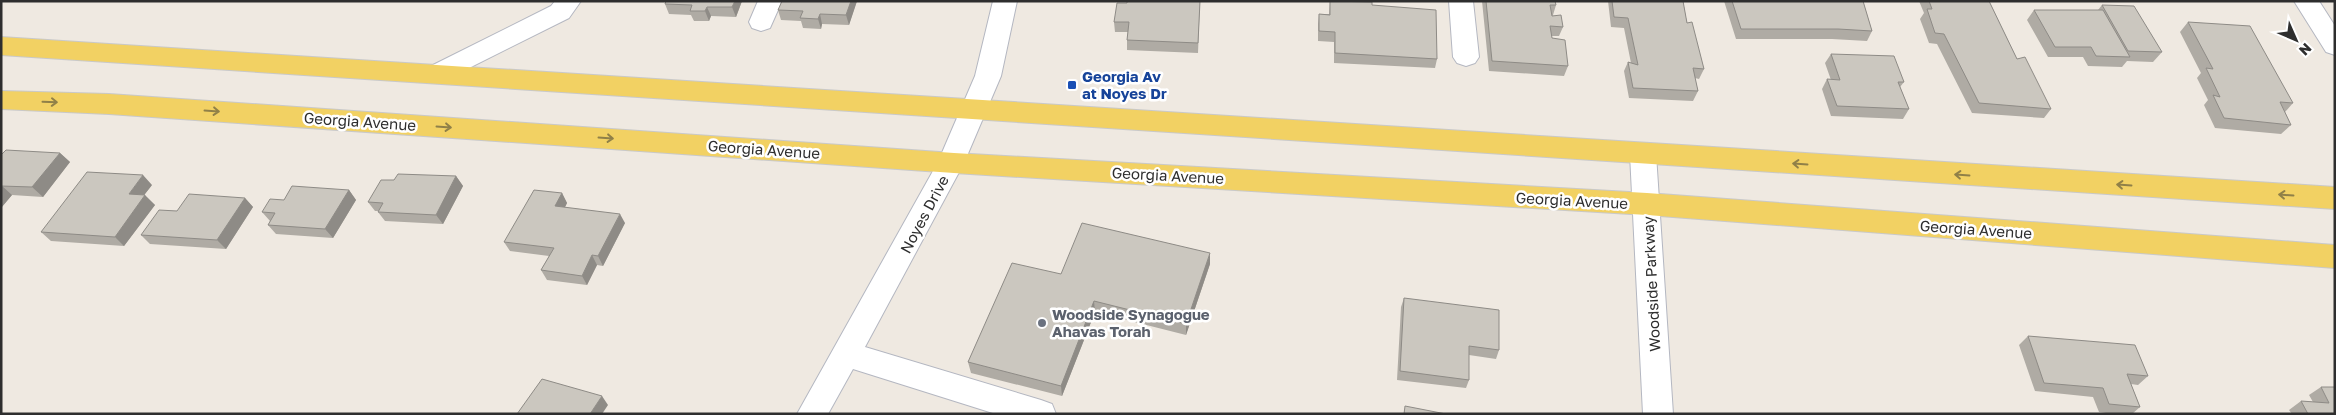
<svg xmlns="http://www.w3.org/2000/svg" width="2336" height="415" viewBox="0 0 2336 415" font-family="'Golos Text',sans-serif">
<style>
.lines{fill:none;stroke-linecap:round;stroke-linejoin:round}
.minor-casing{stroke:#b4b7c1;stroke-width:2}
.major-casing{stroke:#c9c9c9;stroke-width:2}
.minor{fill:#fff;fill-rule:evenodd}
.major{fill:#f2d163;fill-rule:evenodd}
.wall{fill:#afaba4}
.shaded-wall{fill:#8e8b86}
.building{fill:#cbc7bf;stroke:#8e8b86}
.oneway{stroke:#908048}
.transit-dot{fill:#1a4fb4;stroke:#fff;stroke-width:2}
.worship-dot{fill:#6b7280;stroke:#fff;stroke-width:2}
.labels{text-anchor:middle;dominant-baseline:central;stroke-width:5;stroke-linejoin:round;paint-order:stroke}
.transit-label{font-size:15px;font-weight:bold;fill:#164399;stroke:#fff;text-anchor:start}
.street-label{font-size:15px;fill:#2e2e2e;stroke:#fff}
.worship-label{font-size:15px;font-weight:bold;fill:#5b616d;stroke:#fff;text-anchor:start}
</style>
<rect width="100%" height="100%" fill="#efe9e1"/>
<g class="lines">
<g class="minor-casing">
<path id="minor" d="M555 1H581L569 18 447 79 438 82 429 79 425 73 429 67 551 6Z
M758 1H782L770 28 761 31 752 28 749 22Z
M993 1H1017L1001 76 964 163 865 347 1041 400 1052 404 1056 414H996L853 369 828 414H797L938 162 975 76Z
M1449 1H1473L1479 57 1475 63 1466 66 1457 63 1453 57Z
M2294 1H2319L2335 26V55L2326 52Z
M1643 144 1652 147 1656 154 1673 414H1643L1630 154 1634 147Z"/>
</g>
<g class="major-casing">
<path id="major" d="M1 37 2335 187V209L1 55Z
M1 91 109 94 954 153 1647 193 2335 245V268L1647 215 954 173 109 114 1 109Z"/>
</g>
<use href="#minor" class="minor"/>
<use href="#major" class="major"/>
</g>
<path class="wall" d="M666 1H742L736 17 711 16 709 21H694L691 15 669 14 665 4Z
M782 1H857L849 25 822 24 821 29 803 28 801 21 781 20 778 10Z
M1200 1 1198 53 1127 50V40L1128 32H1115L1114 22Z
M1330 1 1372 5 1437 59 1435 68 1334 63V42L1318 41V24L1319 14H1329Z
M1482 1H1555L1556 5 1553 15H1552L1563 27 1559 36H1551L1568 66 1564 76 1489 71Z
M1608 1H1683L1687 23 1704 69 1699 79 1695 78 1698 91 1693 101 1629 98 1624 71 1628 62 1631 63 1624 28 1611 27Z
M1724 1H1863L1872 31 1867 41 1832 39H1736Z
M1919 1H1989L2017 59 2051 109 2044 118 1972 113 1937 44 1929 43 1920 19 1924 13Z
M2102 5 2162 52 2153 62 2127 61 2122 67 2088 66 2083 57H2048L2027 20 2034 10H2098Z
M2188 22 2293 103 2285 112 2291 125 2281 134 2215 128 2204 105 2208 100 2197 78 2201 73 2180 32Z
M1831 54 1904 82 1900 87 1909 109 1903 119 1831 116 1822 89 1827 79 1831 80 1825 63Z
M60 153 70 162 43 197 12 195 1 208V155Z
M456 176 463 186 443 224 385 221 378 212V211H375L368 202 394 180Z
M152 185 144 195 155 205 124 246 51 241 41 232Z
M349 190 356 200 333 238 276 234 268 225 270 221 262 212 284 200Z
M562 193 567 203 565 207 625 223 603 266 597 265 587 285 547 280 541 270 549 256 510 251 504 242Z
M245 198 253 207 226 249 150 244 141 235 177 211Z
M1210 264 1186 335 1095 312 1062 396 971 373 968 362 1061 274Z
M1404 298 1499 350 1496 359 1469 355V380L1466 388 1397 380 1401 307Z
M2028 336 2148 376 2138 385 2131 384 2140 407 2132 414H2113L2099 412 2093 397 2035 391 2019 345Z
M2321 387H2335V414H2292L2289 410 2301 401 2313 402 2309 395Z"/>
<path class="shaded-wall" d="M735 1H742L736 17 732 7Z
M851 1H857L849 25 846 15Z
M707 7 711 16 709 21 705 11Z
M820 14 822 24 821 29 818 19Z
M60 153 70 162 43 197 32 187Z
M143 175 152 185 138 203 129 194Z
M456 176 463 186 443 224 436 215Z
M2 186 12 195 1 208V186Z
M349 190 356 200 333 238 325 229Z
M562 193 567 203 561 215 555 206Z
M145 195 155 205 124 246 115 237Z
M245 198 253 207 226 249 217 240Z
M620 214 625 223 603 266 598 256Z
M1210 253V264L1186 335V324Z
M592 255 597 265 587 285 582 276Z
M1094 301 1095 312 1062 396 1061 386Z
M602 396 608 405 602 414H590Z"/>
<path class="building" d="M666 1H735L732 7H707L705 11H690L692 5 665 4Z
M782 1H851L846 15 820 14 818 19 800 18 803 11 778 10Z
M1127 1H1200L1198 43 1127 40 1129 22H1114L1117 3H1127Z
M1330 1 1372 2V5L1436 10 1437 59 1335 53V32L1319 31V14L1330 15Z
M1486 1H1555L1556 5H1550L1552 16 1561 15 1563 27 1550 26 1552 38 1565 40 1568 66 1492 61Z
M1612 1H1683L1687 23 1692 22 1704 69 1693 68 1698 91 1633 88 1628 62 1638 65 1628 18 1614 17Z
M1732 1H1863L1872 31 1838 29H1741Z
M1929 1H1989L2017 59 2025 57 2051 109 1979 103 1944 34 1935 33 1927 9H1932Z
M2102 5 2134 6 2162 52 2128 51Z
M2034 10H2103L2130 57 2096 56 2091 47H2055Z
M2188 22 2250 26 2293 103 2280 102 2291 125 2224 118 2213 95 2220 97 2206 68 2213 69Z
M1831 54 1894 56 1904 82H1898L1909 109 1837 106 1827 79 1840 80Z
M6 150 60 153 32 187 1 186V155Z
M87 172 143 175 129 194 145 195 115 237 41 232Z
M398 174 456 176 436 215 378 212 383 203 368 202 381 180H394Z
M292 186 349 190 325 229 268 225 275 213 262 212 270 199 284 200Z
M534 190 562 193 555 206 620 214 598 256 592 255 582 276 541 270 554 248 504 242Z
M189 194 245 198 217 240 141 235 159 210 177 211Z
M1082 223 1210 253 1186 324 1094 301 1061 386 968 362 1012 263 1061 274Z
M1404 298 1499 310V350L1469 346V380L1400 371Z
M2028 336 2135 345 2148 376 2127 374 2140 407 2109 404 2103 388 2044 383Z
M542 379 602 396 590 414H517Z
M2321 387H2335V414H2308L2301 401 2329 403Z
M1405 406 1446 414H1404Z"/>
<defs><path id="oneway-shaft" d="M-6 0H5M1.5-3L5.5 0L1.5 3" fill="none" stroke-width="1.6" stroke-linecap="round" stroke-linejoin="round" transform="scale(1.25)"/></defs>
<g class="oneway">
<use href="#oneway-shaft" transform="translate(50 102) rotate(2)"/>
<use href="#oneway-shaft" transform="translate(212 111) rotate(4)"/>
<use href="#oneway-shaft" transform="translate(444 127) rotate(4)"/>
<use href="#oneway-shaft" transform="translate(606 138) rotate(4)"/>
<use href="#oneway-shaft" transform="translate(1800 164) rotate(-176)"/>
<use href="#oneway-shaft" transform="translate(1962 175) rotate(-176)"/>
<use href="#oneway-shaft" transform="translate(2124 185) rotate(-176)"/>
<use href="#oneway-shaft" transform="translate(2286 195) rotate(-176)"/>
</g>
<rect class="transit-dot" x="1067" y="80" width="10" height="10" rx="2.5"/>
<circle class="worship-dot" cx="1042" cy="323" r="5"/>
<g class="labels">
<g class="transit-label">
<text x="1082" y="76">Georgia Av<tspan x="1082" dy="17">at Noyes Dr</tspan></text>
</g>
<g class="street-label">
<text transform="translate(360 121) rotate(4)">Georgia Avenue</text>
<text transform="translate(764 149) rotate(4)">Georgia Avenue</text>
<text transform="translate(1168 175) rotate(3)">Georgia Avenue</text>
<text transform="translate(1572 200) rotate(3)">Georgia Avenue</text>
<text transform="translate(924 214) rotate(-62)">Noyes Drive</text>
<text transform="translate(1976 229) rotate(4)">Georgia Avenue</text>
<text transform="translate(1651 284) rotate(-93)">Woodside Parkway</text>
</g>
<g class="worship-label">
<text x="1052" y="314">Woodside Synagogue<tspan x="1052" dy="17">Ahavas Torah</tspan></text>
</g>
</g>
<rect width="2336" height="415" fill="none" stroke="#2e2e2e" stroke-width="5"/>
<g transform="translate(2296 40) rotate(135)" stroke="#ffffff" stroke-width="4" paint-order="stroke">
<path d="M0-4L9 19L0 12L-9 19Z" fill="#2e2e2e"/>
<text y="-8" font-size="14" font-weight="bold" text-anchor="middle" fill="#2e2e2e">N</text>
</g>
</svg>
